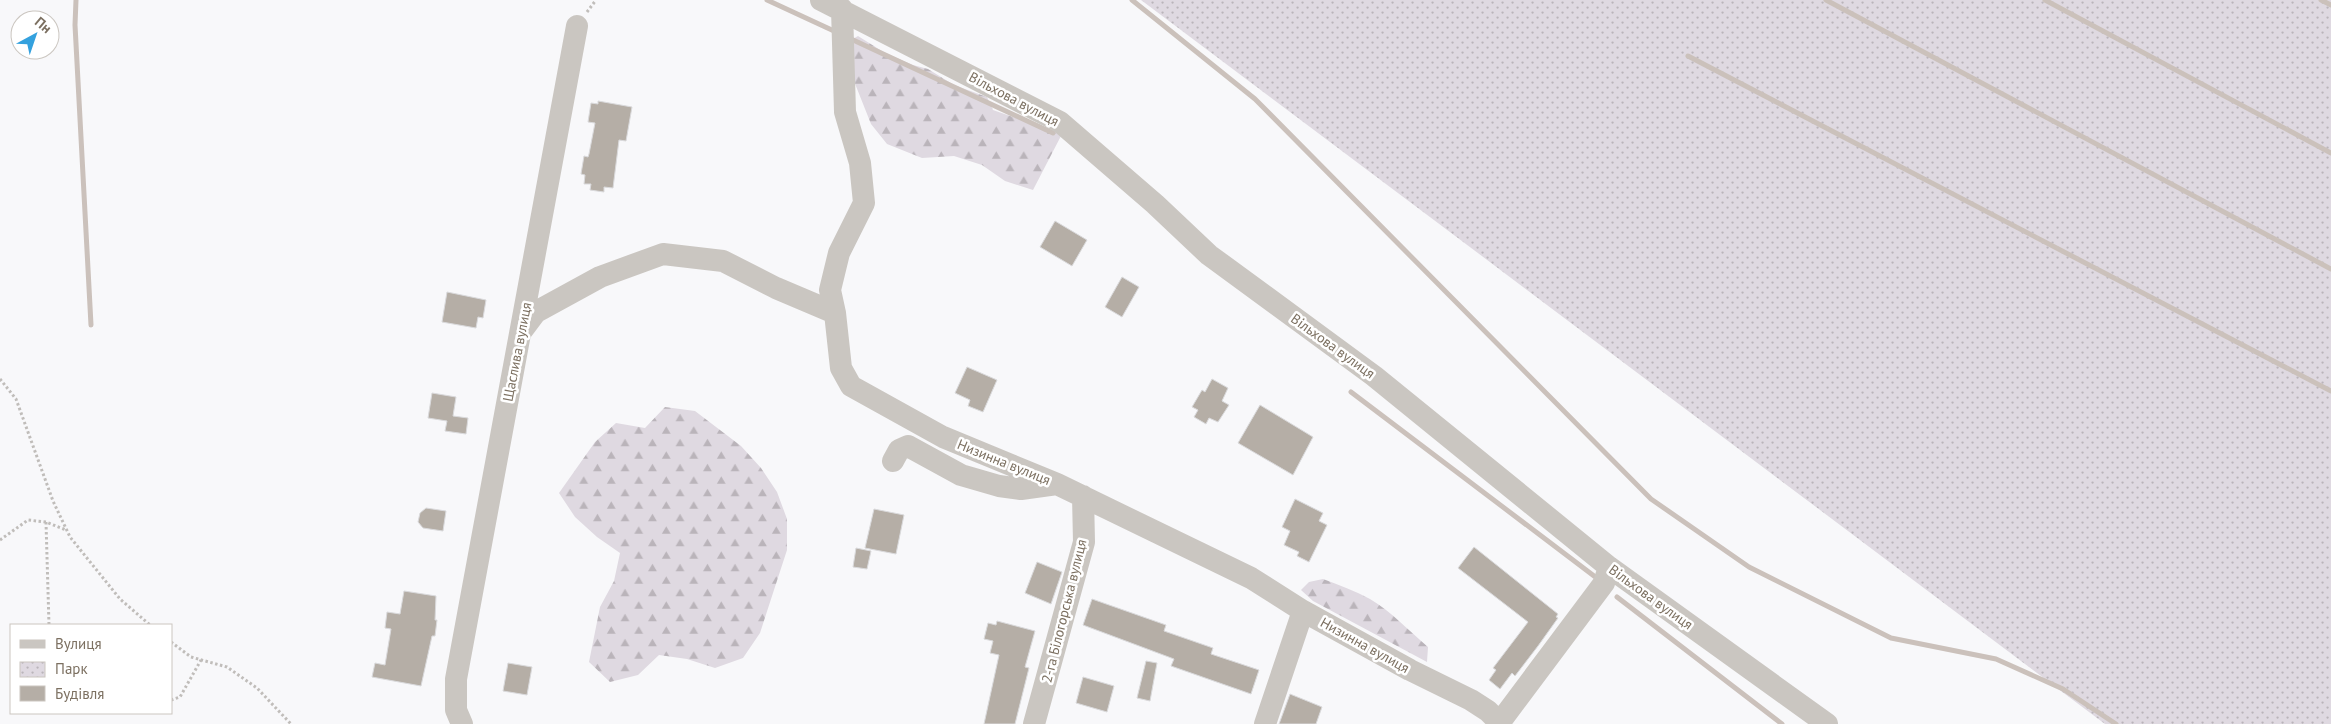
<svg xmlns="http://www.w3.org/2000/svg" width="2331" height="724" viewBox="0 0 2331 724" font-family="'PT Sans',sans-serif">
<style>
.forest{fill:url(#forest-firs)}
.park{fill:url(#park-dots)}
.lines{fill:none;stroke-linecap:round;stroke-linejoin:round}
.stream{stroke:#cbc1bb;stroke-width:5}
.building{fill:#b5aea6;stroke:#dadadc}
.path{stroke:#c0bdba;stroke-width:3;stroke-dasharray:2.5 2.5;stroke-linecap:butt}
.minor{stroke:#cac6c1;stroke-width:22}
.labels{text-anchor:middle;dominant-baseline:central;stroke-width:5;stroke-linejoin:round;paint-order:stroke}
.street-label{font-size:14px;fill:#7c7061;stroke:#fff}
</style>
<defs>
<pattern id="forest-firs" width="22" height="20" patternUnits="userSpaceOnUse" patternTransform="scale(1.25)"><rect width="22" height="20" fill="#dfd9e1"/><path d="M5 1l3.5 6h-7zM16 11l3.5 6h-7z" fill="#bab4ba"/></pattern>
<pattern id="park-dots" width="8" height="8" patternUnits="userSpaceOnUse" patternTransform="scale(1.25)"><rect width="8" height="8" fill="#dfd9e1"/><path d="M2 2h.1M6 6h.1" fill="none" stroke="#bab4ba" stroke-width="1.8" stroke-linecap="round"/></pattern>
</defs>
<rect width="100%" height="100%" fill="#f8f8fa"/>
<path class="forest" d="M858 36 885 53 913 65 928 69 954 85 987 97 993 110 1062 134 1033 190 1005 181 982 165 954 156 922 158 887 144 871 124 848 66 851 40Z
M665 407 695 411 741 446 761 468 777 492 787 519V550L760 633 743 658 715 668 687 659 659 655 638 675 610 682 589 662 600 607 614 581 620 553 597 537 575 517 559 493 595 442 616 423 645 428Z
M1323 579C1339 585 1355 591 1370 599 1391 611 1410 632 1428 647L1427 662 1313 601 1301 590 1309 582Z"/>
<path class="park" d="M1141 0H2331V724H2105Z"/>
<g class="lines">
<path class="stream" d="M76 0 75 25 91 325
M767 0 834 31
M1132 0 1255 99 1651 499 1749 567 1891 638 1996 659 2063 689 2116 724
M1826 0 2331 269
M2045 0 2331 153
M2321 0 2331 5
M851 39 1053 133
M1688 56 2331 391
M1351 392 1598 579
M1617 597 1782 724"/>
</g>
<path class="building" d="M598 101 632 107 626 141 619 140 613 188 604 187V192L590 190 591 184H584L585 175 581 174 584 156 588 157 589 154 595 123 588 122 591 103 598 104Z
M1055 221 1087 240 1072 266 1040 247Z
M1122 277 1139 287 1122 317 1105 307Z
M447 292 486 300 483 318 478 317 476 328 442 322Z
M967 367 997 380 983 412 968 406 970 400 955 393Z
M1212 379 1228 388 1222 401 1229 405 1218 422 1209 418 1206 424 1194 417 1198 410 1192 407 1202 390 1205 392Z
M432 393 456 397 453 416 468 418 466 434 445 431 447 421 428 418Z
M1260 405 1313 437 1293 475 1238 443Z
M1295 499 1323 513 1319 521 1327 525 1309 562 1297 556 1299 552 1284 545 1290 531 1282 527Z
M426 508 446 511 443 531 423 528 418 522 420 513Z
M874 509 904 515 896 554 865 548Z
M1474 547 1558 614 1556 617 1558 618 1538 646 1515 676 1512 673 1500 689 1489 680 1496 670 1493 668 1528 622 1458 568Z
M856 548 871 551 867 569 853 567Z
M1037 562 1062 572 1051 604 1025 593Z
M404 591 436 596 435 620H437L435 636H432L421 686 372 677 375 663 385 665 391 629 385 628 387 612 400 614Z
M1092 599 1166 625 1164 631 1213 648 1211 654 1259 670 1251 694 1171 666 1174 659 1083 625Z
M997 621 1035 631 1025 667 1029 668 1015 724H984L999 655 990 653 993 641 984 639 988 623 996 625Z
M1146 661 1157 663 1150 701 1137 698Z
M508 663 532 667 527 695 503 691Z
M1083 677 1114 686 1107 712 1076 703Z
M1290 694 1322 707 1316 724H1279Z"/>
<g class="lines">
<path class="path" d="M587 12 596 0
M0 379 16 399 53 501 70 537 120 599 150 625
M46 522 49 625
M0 540 28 520 46 522 66 530
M171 642 191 657 227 667 257 688 291 724
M171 700 180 697 201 660"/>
<path class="minor" d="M821 0 1060 122 1155 204 1209 255 1374 376 1609 567 1827 724
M842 9 845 112 860 163 864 203 839 253 830 290 835 313 841 368 851 386 943 437 1057 484 1251 578 1303 611 1410 670 1471 700 1488 711 1501 724
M521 332 536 312 600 277 663 254 723 261 776 288 835 313
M893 461 899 450 908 446 961 475 999 486 1021 489 1057 484
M1500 722 1604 583 1609 567
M462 724 456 710V679L577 26
M1034 724 1084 542 1083 496
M1265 724 1303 611"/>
</g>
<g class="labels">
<g class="street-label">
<text transform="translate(1014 99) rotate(28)">Вільхова вулиця</text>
<text transform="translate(1333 346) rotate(36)">Вільхова вулиця</text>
<text transform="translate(517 352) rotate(-79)">Щаслива вулиця</text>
<text transform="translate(1004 462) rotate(22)">Низинна вулиця</text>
<text transform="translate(1651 597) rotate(36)">Вільхова вулиця</text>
<text transform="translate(1064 611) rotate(-76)">2-га Білогорська вулиця</text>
<text transform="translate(1365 645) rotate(29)">Низинна вулиця</text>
</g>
</g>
<rect x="10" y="624" width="162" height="90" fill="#ffffff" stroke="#cbc6c0"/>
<rect x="20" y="640" width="25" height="8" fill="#cac6c1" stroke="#cbc6c0"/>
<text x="55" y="649" font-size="15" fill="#7c7061">Вулиця</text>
<rect x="20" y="662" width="25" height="15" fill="url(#park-dots)" stroke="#cbc6c0"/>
<text x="55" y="674" font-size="15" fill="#7c7061">Парк</text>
<rect x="20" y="686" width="25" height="15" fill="#b5aea6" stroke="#cbc6c0"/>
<text x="55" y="699" font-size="15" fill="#7c7061">Будівля</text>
<g transform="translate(35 35) rotate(40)"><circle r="24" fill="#ffffff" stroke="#cbc6c0"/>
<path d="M0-4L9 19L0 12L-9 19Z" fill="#34a1de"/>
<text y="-8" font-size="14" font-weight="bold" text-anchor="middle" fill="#7c7061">Пн</text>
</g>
</svg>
